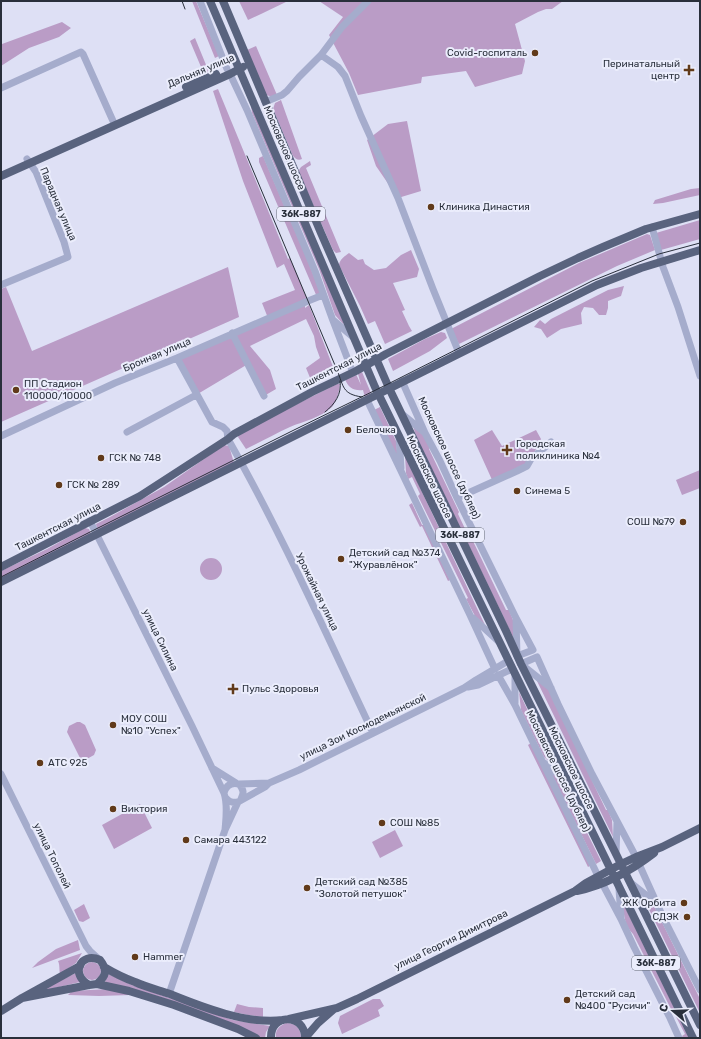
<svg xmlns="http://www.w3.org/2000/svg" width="701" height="1039" viewBox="0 0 701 1039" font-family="Rubik,sans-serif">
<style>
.green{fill:#ba9cc6}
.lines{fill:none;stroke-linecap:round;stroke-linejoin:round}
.minor{stroke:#a5accc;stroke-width:7}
.major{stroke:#59637e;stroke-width:8}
.tram{stroke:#292f3b;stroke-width:1}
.poi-dot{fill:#613a1a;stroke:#ebedfc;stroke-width:1.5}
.labels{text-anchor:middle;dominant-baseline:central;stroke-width:4;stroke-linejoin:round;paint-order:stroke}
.shield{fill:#ebedfc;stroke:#636875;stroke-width:1}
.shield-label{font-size:9px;font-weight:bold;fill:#292f3b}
.poi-label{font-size:10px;fill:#292f3b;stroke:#ebedfc;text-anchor:start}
.street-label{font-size:10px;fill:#292f3b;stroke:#ebedfc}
</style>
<rect width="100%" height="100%" fill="#dee0f5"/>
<path class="green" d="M192 1H196L219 56 215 58Z
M239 1H288L261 14 248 20Z
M319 1H563L552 9H546L538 12 515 24 525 61 522 74 475 87 466 71 422 77 421 83 358 95 349 73 329 35 343 17Z
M62 22 71 28 59 37 29 48 1 66V43L2 44Z
M195 38 209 72 204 74 190 41Z
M256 46 277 95 273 97 266 95 247 50Z
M218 89 288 259 290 258 308 301 305 302V308L309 305 335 372 313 385 306 368 320 358 316 347 314 336 306 319 250 346 270 370 276 389 264 396 248 364 196 395 177 358 268 318 262 303 295 290 284 264 277 268 243 181 213 91Z
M281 100 302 159C298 161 296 159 293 156L273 109 275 103Z
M251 106 341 315 344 325 335 315 319 269 252 113Z
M407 121 421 191 398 198 376 166 367 140 388 124Z
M263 156 307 259 320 292 317 297 259 162V158Z
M310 161 311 165 306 168 341 252 336 253 333 250 300 175 299 170 301 167Z
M700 188V195L663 203 653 204 655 200 691 189Z
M700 220V239L661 250 656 233Z
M647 234 650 235 655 250 617 266 459 344 451 329 579 263Z
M411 250 419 269 417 277 393 283 405 310 402 311 409 326 412 331 385 344 375 321 368 324 360 306 339 265C340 259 344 257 349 253L358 260 363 259 365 264 374 270 386 268 401 255Z
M228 267 239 317 1 422V289L6 287 32 351Z
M624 286 621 296 608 301V308L606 315H599L593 308 584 307 581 313 582 324 561 329 547 338 541 329 534 327 540 320 545 324 551 319 608 290Z
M441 332 445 333 447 338 430 351 393 371 388 359 425 339Z
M362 372 371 393 365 398 363 390C354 391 348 388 345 379L356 374 361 385 358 374Z
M337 384H340C339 392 337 401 332 407 320 418 304 421 290 427 275 434 260 442 246 449L238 437 239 434 265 420Z
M380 407 396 441 398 460 374 410Z
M413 426 424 436 430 448 429 449 459 512 458 514 469 537H471L506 610H509L513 620V637L416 436Z
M492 430 502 446 536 430 541 439 531 459 523 468 493 482 474 440Z
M224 445 229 446 234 463 100 530 97 529 96 524 110 517 164 487Z
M405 456 485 625 475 616 466 599 468 598 418 496 420 494 412 477 408 479 406 473Z
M700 470V488L682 495 676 480Z
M412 503 422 525H424L450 580 448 581 422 526 420 527 409 505Z
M85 528 89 529 91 534 81 539 80 538 1 580V571L47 549Z
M200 569a11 11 0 1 1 22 0a11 11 0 1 1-22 0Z
M536 679 549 690 606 810H608L612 820 613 837Z
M519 692 554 766 544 757 521 710Z
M77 722H80L85 725 96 750 94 755 85 760 80 758 67 732 69 726Z
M531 743 591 865 588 867 528 745Z
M550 771 562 782 601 861 596 864Z
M140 804 152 828 114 849 102 825Z
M395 830 403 846 380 858 372 842Z
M643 897 655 908 700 999V1013Z
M623 903 689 1038H683L682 1036 685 1034 674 1013 672 1011 633 934C624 925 624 915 623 903Z
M84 904 90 918 83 922 79 921 74 910Z
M78 940 80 950 32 968 38 962 56 949Z
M82 953 76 963 60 974C59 969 60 965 58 961Z
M83 971a9 9 0 1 1 18 0a9 9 0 1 1-18 0Z
M76 973 80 982 34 993Z
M108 974 132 985 233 1020 270 1026 266 1032 265 1038H261L242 1028 105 982Z
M107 989 131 995 99 996 68 995 72 991Z
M373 999H380L384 1006 378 1010 380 1016 342 1034 338 1023 340 1016Z
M237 1004 249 1007 263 1008V1017L248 1015 234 1012Z
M286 1023C295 1023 301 1028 301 1038H276C275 1030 279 1026 286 1023Z"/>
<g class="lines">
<path class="minor" d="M200 1 227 69
M321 55 338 67 345 76 361 116 398 198 433 289 459 353
M230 74 247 110 315 271 332 318 353 373
M1 88 81 52 83 54 113 121
M265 102 282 95 287 91 299 77 321 55 342 27 368 1
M652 227 663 267 678 307 700 376
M1 285 68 257 67 253 64 242 36 172 27 159
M333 320 353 337
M232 333 264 396
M177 358 212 422 223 427 227 431 228 439C282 534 326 634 373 733
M402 381 425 433 440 461 457 498 516 618 533 650 517 656 516 618
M367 400 470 615 495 669
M402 414 424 432
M127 432 196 395
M1 436 115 383 177 358 308 301 323 295
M399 436 401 468
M457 498 517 471 527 466 531 459 551 442
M90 521 192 726 224 793C228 805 226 818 225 830
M473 618 498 641
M498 675 515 705 598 876
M515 675V703
M468 687 478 685 512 669
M551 688 521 664 537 657 558 704 592 774 636 857
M546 764 567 782
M212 768 236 783
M1 774 86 946 90 951 100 960
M239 784 269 783
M224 793C226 785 231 782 239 784 244 790 244 793 241 799
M226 798C229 802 233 803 238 802L265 787 269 783 299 770 464 688 476 680 508 661
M616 854 617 822
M639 864 662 915 700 990
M602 883 621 919 634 947 670 1018 679 1038
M631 883 656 903
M619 889 621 917
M169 994 225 830 238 802"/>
<path class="major" d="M210 1 375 387 693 1038
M223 1 321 233 389 388 506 631 521 664 616 854 700 1025
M186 87 216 74
M1 176 230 74 243 67
M1 567 140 496 228 439 234 434 312 392 356 371 386 354 540 276 578 258 603 247 646 229 700 214
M1 582 597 285 641 268 700 250
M577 891C605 885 632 870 654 853
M104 967C114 973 124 978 135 982 146 987 158 990 170 994 202 1007 248 1025 283 1020
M89 985C70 975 80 951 100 960 108 970 106 976 97 984
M22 998 89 985 97 984 129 991 174 1005 238 1029 256 1038
M1 1011 22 998 80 966
M289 1019 337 1008 357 999 575 891 586 883 621 864 636 857 662 847 700 828
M271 1038C270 1013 305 1013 305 1038
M305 1038 318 1023 334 1009"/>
<path class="tram" d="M182 1 185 9
M247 156 337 370C344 387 342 394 362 397
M325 412C335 404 342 394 340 381
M1 577 94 530 294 430 388 384 592 281 659 254 700 243"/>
</g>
<g class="poi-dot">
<circle cx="535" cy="53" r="4"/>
<path d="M687 64h4v4h4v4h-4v4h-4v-4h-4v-4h4z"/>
<circle cx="431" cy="207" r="4"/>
<circle cx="16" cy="390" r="4"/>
<circle cx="348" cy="430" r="4"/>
<path d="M505 444h4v4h4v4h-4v4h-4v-4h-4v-4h4z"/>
<circle cx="101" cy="458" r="4"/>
<circle cx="59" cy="485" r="4"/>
<circle cx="517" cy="491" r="4"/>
<circle cx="683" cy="522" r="4"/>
<circle cx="341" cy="559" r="4"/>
<path d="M231 683h4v4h4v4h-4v4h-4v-4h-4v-4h4z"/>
<circle cx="113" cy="725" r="4"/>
<circle cx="40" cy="763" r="4"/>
<circle cx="113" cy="809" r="4"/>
<circle cx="382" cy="823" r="4"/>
<circle cx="186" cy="840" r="4"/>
<circle cx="307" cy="888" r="4"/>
<circle cx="684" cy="903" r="4"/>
<circle cx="687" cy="917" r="4"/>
<circle cx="135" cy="957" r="4"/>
<circle cx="567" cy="1000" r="4"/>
</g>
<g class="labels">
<g class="shield">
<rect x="277" y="207" width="48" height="14" rx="3"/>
<rect x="436" y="528" width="48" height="14" rx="3"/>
<rect x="632" y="956" width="48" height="14" rx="3"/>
</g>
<g class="shield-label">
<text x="301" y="214">36К-887</text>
<text x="460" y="535">36К-887</text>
<text x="656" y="963">36К-887</text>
</g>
<g class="poi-label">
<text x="527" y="53" text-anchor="end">Covid-госпиталь</text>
<text x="680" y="64" text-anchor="end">Перинатальный<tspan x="680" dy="12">центр</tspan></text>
<text x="439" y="207">Клиника Династия</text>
<text x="24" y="384">ПП Стадион<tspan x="24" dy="12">110000/10000</tspan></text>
<text x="356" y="430">Белочка</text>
<text x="516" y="444">Городская<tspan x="516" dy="12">поликлиника №4</tspan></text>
<text x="109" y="458">ГСК № 748</text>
<text x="67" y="485">ГСК № 289</text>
<text x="525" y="491">Синема 5</text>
<text x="675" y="522" text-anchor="end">СОШ №79</text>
<text x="349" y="553">Детский сад №374<tspan x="349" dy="12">"Журавлёнок"</tspan></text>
<text x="242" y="689">Пульс Здоровья</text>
<text x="121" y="719">МОУ СОШ<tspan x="121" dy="12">№10 "Успех"</tspan></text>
<text x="48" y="763">АТС 925</text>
<text x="121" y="809">Виктория</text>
<text x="390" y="823">СОШ №85</text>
<text x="194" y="840">Самара 443122</text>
<text x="315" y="882">Детский сад №385<tspan x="315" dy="12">"Золотой петушок"</tspan></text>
<text x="676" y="903" text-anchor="end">ЖК Орбита</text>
<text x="679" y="917" text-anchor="end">СДЭК</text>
<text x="143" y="957">Hammer</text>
<text x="575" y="994">Детский сад<tspan x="575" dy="12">№400 "Русичи"</tspan></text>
</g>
<g class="street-label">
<text transform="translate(201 71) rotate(-23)">Дальняя улица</text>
<text transform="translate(284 148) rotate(67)">Московское шоссе</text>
<text transform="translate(58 204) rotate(67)">Парадная улица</text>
<text transform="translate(157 355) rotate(-23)">Бронная улица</text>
<text transform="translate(339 367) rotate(-27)">Ташкентская улица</text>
<text transform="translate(449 458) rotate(65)">Московское шоссе (дублер)</text>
<text transform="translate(429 477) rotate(64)">Московское шоссе</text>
<text transform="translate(58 527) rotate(-27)">Ташкентская улица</text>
<text transform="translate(317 592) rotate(64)">Урожайная улица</text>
<text transform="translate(160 640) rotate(64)">улица Силина</text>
<text transform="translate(363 727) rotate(-26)">улица Зои Космодемьянской</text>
<text transform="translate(571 768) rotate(64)">Московское шоссе</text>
<text transform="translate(558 771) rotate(64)">Московское шоссе (дублер)</text>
<text transform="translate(52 856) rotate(64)">улица Тополей</text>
<text transform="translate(451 940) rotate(-26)">улица Георгия Димитрова</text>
</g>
</g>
<rect width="701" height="1039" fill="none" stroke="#292f3b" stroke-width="4"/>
<g transform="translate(673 1011) rotate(289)" stroke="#ebedfc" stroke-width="3" paint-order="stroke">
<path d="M0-3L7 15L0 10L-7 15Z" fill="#292f3b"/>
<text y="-6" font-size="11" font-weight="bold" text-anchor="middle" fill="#292f3b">С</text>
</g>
</svg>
